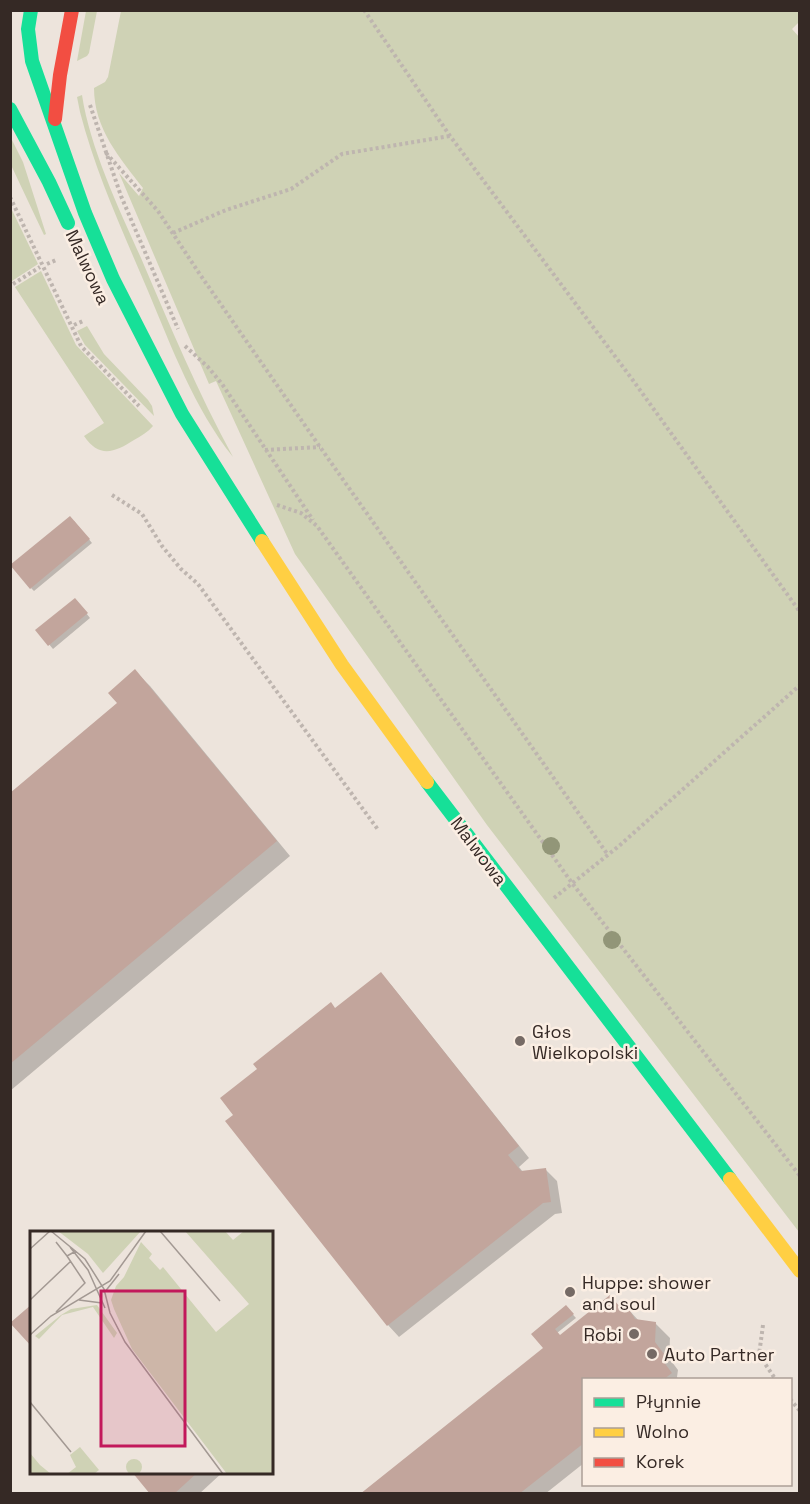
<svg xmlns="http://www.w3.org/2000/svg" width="810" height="1504" viewBox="0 0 810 1504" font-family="'Space Grotesk',sans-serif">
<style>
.green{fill:#cfd2b5}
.shadow{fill:#0003}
.building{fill:#c2a59c}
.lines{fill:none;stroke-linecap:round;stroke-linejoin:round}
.path{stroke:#beb5af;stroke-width:4;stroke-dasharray:3 3;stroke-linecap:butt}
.fast{stroke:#16e098;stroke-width:14}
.slow{stroke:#ffcf43;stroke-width:14}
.jam{stroke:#f24e42;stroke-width:14}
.tree{fill:#929678}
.poi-dot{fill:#756a65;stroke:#fbeee3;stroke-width:2}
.labels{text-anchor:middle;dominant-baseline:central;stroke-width:5;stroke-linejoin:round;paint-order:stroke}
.street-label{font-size:18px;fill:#352925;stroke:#fbeee3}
.poi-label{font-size:18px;fill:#352925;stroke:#fbeee3;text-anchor:start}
.inset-road{fill:none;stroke:#a39993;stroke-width:1.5}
.view{fill:#c2185b;fill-opacity:0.15;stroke:#c2185b;stroke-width:3}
.inset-edge{fill:none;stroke:#352925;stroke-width:3}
</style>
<rect width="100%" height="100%" fill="#ede4dc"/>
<path class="green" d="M86 11H97L89 53 87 56 77 61Z
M121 11H799V22L792 29 800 38 799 1232 487 825 295 554 216 381 209 384 119 173 139 196 143 188C120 158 94 129 94 88L105 82 108 77Z
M82 95C90 148 119 209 141 258 170 326 198 393 233 457 194 408 172 348 148 291 123 232 96 174 80 112L77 97Z
M11 138 23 162 46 234 44 235 11 165Z
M10 206 38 264 12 281 10 279Z
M41 271 76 345 153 426C148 432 141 436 134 440 114 453 99 458 84 436L104 423 15 287Z
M87 326 104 354 148 400 152 406 154 416 85 345 77 331Z"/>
<path class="shadow" d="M74 521 92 543 34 591 31 588Z
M78 603 90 618 53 649 37 630Z
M135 671 150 686 290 856 10 1091V795L119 704Z
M381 974 392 986 529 1158 519 1167 523 1172 545 1169 557 1181 562 1213 555 1214 399 1337 388 1325 336 1009Z
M610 1297 621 1308H627L639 1321 655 1323 670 1338 669 1358 678 1370 677 1377 679 1380H584V1463L545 1494H362L545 1349 534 1334 566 1307 576 1318 557 1333 560 1337Z
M134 1472H223L199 1494H152Z"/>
<path class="building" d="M70 516 90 539 30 589 10 565Z
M75 598 88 613 48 646 35 630Z
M135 669 277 841 10 1064V793L117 703 108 693Z
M381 972 519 1146 508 1155 521 1171 546 1168 551 1202 543 1203 387 1326 225 1121 233 1115 220 1098 257 1069 253 1064 331 1002 335 1008Z
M610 1295 619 1306H627L635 1319 656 1322 655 1342 664 1354 663 1361 672 1373 663 1380H584V1443L519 1494H360L543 1348 531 1334 566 1305 574 1314 555 1329 560 1335Z
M32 1304V1347L10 1323Z
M132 1472H198L174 1494H150Z"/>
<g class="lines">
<path class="path" d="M364 10 450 136 632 379 800 612
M90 105 121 196 178 329
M106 153 158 211 199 273 320 447 608 855
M10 197 81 346 139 406
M173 233 226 210 291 189 342 154 450 136
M47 264 56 260
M13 284 40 267
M74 325 83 321
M185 346 208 367 222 384 313 520
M265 450 320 447
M112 495 142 514 162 546 181 569 198 584 379 831
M277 505 301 513 317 526 572 883 800 1176
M554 898 619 846 800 685
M763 1325 759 1355 776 1380
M790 1399 800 1411"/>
<path class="fast" d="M31 10 28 29 32 61 85 213 113 279 182 414 262 541
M10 109 49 182 68 223
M427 782 730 1179"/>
<path class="slow" d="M262 541 342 665 427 782
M730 1179 800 1271"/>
<path class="jam" d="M55 119 60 75 72 10"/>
</g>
<g class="tree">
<circle cx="551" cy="846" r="9"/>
<circle cx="612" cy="940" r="9"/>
</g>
<g class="poi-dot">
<circle cx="520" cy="1041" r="6"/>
<circle cx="570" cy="1292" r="6"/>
<circle cx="634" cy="1334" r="6"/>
<circle cx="652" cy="1354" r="6"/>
</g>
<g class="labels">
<g class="street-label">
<text transform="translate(88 267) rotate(65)">Malwowa</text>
<text transform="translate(479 851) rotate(53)">Malwowa</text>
</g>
<g class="poi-label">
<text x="532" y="1031">Głos<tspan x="532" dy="21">Wielkopolski</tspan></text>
<text x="582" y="1282">Huppe: shower<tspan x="582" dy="21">and soul</tspan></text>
<text x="622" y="1334" text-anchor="end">Robi</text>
<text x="664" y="1354">Auto Partner</text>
</g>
</g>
<g transform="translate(30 1231)">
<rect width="243" height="243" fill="#ede4dc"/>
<path d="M28 0H111L73 42 58 23ZM155 0H195L203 9 214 0H243V243H197L102 118 84 78 81 69 86 55 94 46 111 11 122 23 119 27 130 39 133 36 186 101 219 73ZM67 74 87 102 84 107 63 76 32 84 9 108 5 105 31 84 41 78ZM50 216 69 239 64 243H37L46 236 40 224ZM0 222 10 234 21 243H0ZM96 236a8 8 0 1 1 16 0a8 8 0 1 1-16 0Z" fill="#cfd2b5"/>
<path class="inset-road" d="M21 0 55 28 74 58 80 82 95 111 193 243M130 0 190 70M26 11 37 25 46 20M40 16 58 39 75 77M0 18 20 0M74 62 89 43M0 69 41 30M49 69 72 72M26 81 55 52 37 25M0 104 21 85 80 50 116 0M0 171 41 221"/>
<path class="view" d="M71 60H155V215H71Z"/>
<rect width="243" height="243" class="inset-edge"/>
</g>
<rect width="810" height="1504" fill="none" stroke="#352925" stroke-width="24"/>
<rect x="582" y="1378" width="210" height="108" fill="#fbeee3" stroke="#ac9f97" stroke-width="1.5"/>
<rect x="594" y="1398" width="30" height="9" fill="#16e098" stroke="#ac9f97" stroke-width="1.5"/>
<text x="636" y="1408" font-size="18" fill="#352925">Płynnie</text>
<rect x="594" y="1428" width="30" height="9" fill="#ffcf43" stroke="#ac9f97" stroke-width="1.5"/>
<text x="636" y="1438" font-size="18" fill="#352925">Wolno</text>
<rect x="594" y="1458" width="30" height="9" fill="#f24e42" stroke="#ac9f97" stroke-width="1.5"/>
<text x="636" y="1468" font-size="18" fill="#352925">Korek</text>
</svg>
